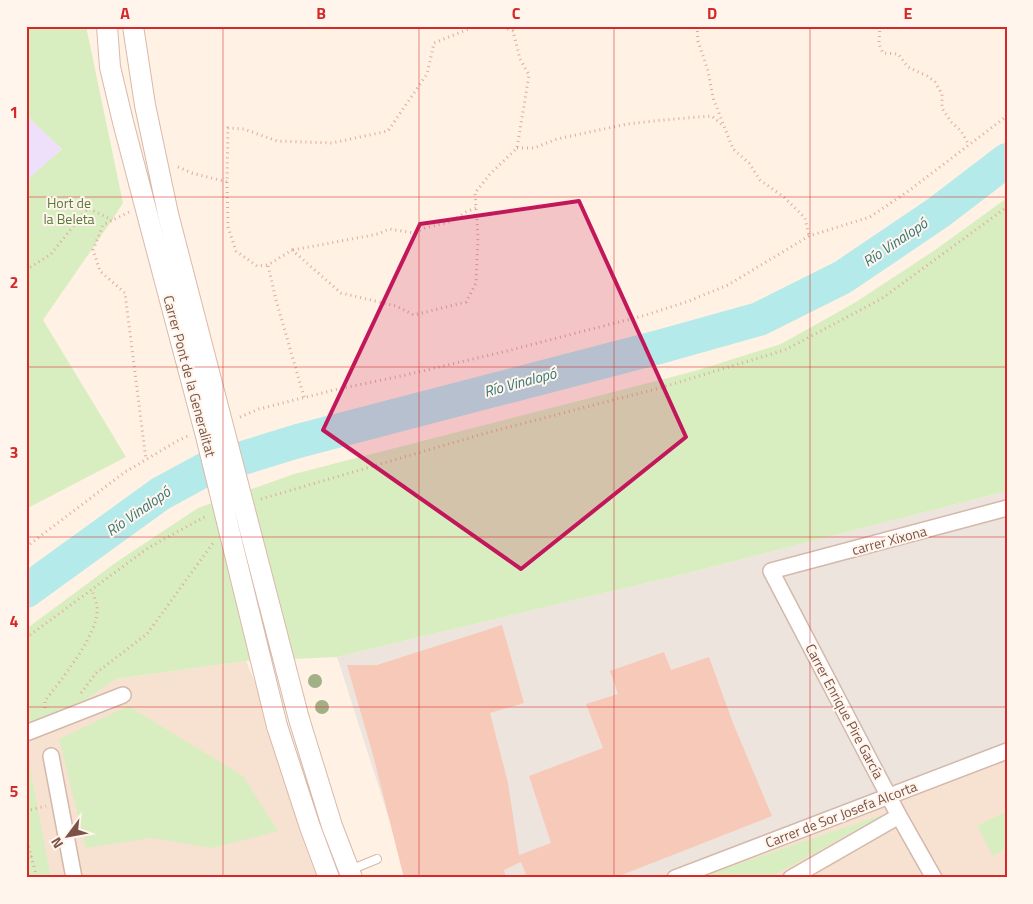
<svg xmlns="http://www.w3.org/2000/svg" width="1033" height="904" viewBox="0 0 1033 904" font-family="'Titillium Web',sans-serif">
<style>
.residential{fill:#f7e1d1}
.industrial{fill:#eee4de}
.education{fill:#eee0fb}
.green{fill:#d9eec0}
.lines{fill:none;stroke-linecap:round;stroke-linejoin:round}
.river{stroke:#b5eaeb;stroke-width:34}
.building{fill:#f7c9b8}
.service-casing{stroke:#d4b8ab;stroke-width:10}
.minor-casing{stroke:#d4b8ab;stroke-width:18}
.secondary-casing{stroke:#dab9aa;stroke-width:22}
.path{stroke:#dcac9b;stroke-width:3;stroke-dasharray:1 4;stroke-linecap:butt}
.service{stroke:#fff;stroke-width:8}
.minor{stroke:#fff;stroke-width:15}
.secondary{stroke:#fff;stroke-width:20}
.secondary-bridge-casing{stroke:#dab9aa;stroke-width:22;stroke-linecap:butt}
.secondary-bridge{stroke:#fff;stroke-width:20}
.tree{fill:#a2b086}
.marked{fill:#c2185b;fill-opacity:0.2;stroke:#c2185b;stroke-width:4;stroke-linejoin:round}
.grid{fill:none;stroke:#d62828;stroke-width:1;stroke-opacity:0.55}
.labels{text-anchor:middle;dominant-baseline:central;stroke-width:4;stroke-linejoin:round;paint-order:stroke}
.park-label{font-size:14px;fill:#567b3a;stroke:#fff5ec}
.street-label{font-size:14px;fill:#7a5246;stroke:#fff5ec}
.water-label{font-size:15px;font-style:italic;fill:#357779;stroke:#fff5ec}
.neatline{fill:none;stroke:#d62828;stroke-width:2}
.grid-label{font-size:16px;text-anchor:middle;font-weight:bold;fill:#d62828}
</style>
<rect width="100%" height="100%" fill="#fff1e3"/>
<path class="residential" d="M246 661 337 878H26V725L74 708 116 679Z
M1007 745V878H648L911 781Z"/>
<path class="industrial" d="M1007 491V745L648 878H408L337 657 684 574Z"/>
<path class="education" d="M26 115 62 148 26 185Z"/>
<path class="green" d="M26 26H86L123 203 112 220 43 320 126 457 26 509V181L62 149 26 115Z
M1007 198V491L684 574 337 657 246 661 116 679 74 708 26 725V629L118 561 198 508 294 474 695 371 781 344 856 302 935 250Z
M128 706 243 776 278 831 212 848 151 838 86 848 59 739Z
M26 752H27L51 878H26Z
M1007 811V848L993 856 977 826Z
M887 813 769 878H697Z"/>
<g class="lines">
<path class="river" d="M26 591 160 494 204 470 298 441 659 347 759 319 843 277 939 212 1007 160"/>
</g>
<path class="building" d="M502 625 524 703 490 713 508 783 519 855 551 843 529 776 603 748 586 704 618 694 610 671 664 652 671 670 709 657 733 723 772 816 614 878H519L526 875 521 862 504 870 506 878H404L373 755 347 665H377Z"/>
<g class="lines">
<g class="service-casing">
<path id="service" d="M350 870 377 859"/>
</g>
<g class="minor-casing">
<path id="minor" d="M26 733 123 695
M51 756 74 878
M675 878 1007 751
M791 878 899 816
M934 878 899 816 771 571 1007 508"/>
</g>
<g class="secondary-casing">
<path id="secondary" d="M107 26 110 67 123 122 149 221
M133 26 145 105 168 214
M299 719 332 826 352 878
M277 726 310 827 329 878"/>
</g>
<path class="path" d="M697 26 698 41 708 71 713 98 733 149 749 163 760 180 784 197 805 218 809 236
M880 26 879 44 883 53 898 54 908 67 927 76 935 82 942 94V108L951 122 961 131 969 145
M517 148H534L557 139 627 124 673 119 712 116 722 125
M178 167 192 173 227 182 228 128 244 129 277 141 332 143 388 131 427 74 434 43 476 26
M227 182 228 227 236 251 257 266 268 265
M129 212 103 225 93 250 100 271 125 293 146 460
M293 250 378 234 389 229 414 233 425 228 450 222 466 212 476 208
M26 270 51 254 88 208 112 220
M304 397 276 300 268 265 292 250 341 293 396 306 414 315 466 302 476 283 478 237 475 193 490 174 517 148 529 75 520 59 513 31 499 26
M240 417 259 409 334 390 401 376 507 351 646 315 689 301 728 285 809 236 870 217 907 192 1007 116
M261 499 486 433 656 389 785 350 881 299 1007 207
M26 547 125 472 179 440 188 436
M26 638 148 548 208 515
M81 693 96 673 147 634 213 543
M45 708V701C60 681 99 634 97 609 97 603 94 596 92 590
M26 811 46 806
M26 837 37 878
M26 858 32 856"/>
<use href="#service" class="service"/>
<use href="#minor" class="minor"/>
<use href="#secondary" class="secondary"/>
<g class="secondary-bridge-casing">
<path id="secondary-bridge" d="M168 214 299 719
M149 221 206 436 277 726"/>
</g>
<use href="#secondary-bridge" class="secondary-bridge"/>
</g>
<g class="tree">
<circle cx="315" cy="681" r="7"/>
<circle cx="322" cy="707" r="7"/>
</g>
<path class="marked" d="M579 201 686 437 521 569 323 430 420 224Z"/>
<path class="grid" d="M223 26V878M419 26V878M614 26V878M810 26V878M26 197H1007M26 367H1007M26 537H1007M26 707H1007"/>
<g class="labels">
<g class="park-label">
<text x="69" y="202">Hort de<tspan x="69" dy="16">la Beleta</tspan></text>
</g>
<g class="street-label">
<text transform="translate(190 376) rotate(75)">Carrer Pont de la Generalitat</text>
<text transform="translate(889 540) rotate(-15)">carrer Xixona</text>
<text transform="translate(845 711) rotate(62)">Carrer Enrique Pire García</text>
<text transform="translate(841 814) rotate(-21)">Carrer de Sor Josefa Alcorta</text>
</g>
<g class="water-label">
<text transform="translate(895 242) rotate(-34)">Río Vinalopó</text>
<text transform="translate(520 382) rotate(-15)">Río Vinalopó</text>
<text transform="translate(138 511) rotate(-35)">Río Vinalopó</text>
</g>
</g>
<rect width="1033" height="904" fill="none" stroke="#fff5ec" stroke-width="55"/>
<g transform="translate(68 836) rotate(238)" stroke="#fff5ec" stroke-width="4" paint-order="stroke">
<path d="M0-4L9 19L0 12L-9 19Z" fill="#7a5246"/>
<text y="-8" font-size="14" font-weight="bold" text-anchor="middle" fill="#7a5246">N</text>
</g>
<rect x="28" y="28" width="978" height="848" class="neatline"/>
<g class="grid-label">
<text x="125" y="19">A</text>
<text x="321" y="19">B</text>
<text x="516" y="19">C</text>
<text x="712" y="19">D</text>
<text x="908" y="19">E</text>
<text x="14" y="118">1</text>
<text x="14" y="288">2</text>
<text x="14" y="458">3</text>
<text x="14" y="627">4</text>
<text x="14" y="797">5</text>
</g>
</svg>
